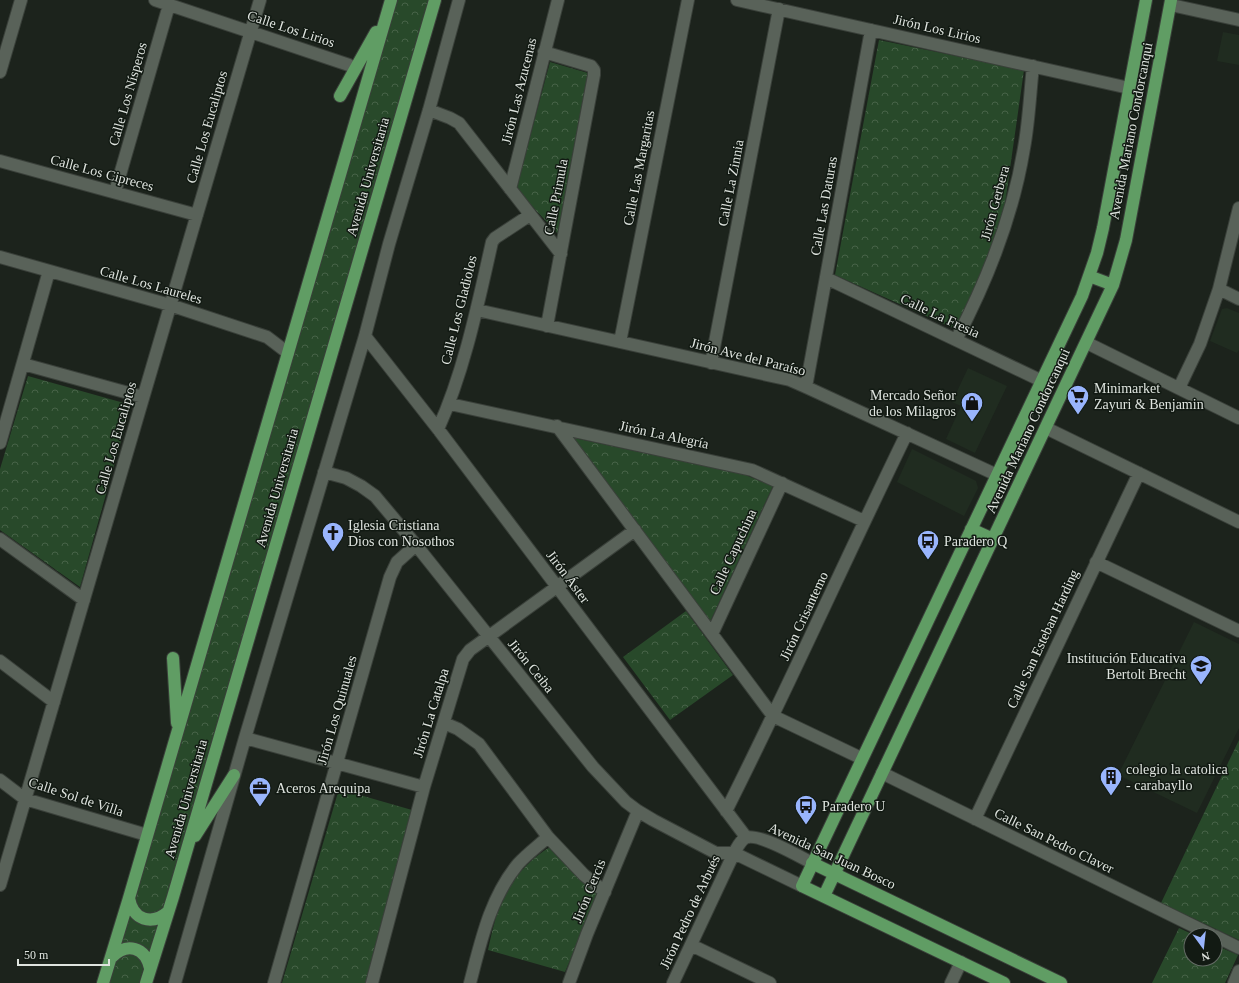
<svg xmlns="http://www.w3.org/2000/svg" width="1239" height="983" viewBox="0 0 1239 983" font-family="Georgia,serif">
<style>
.built{fill:#202c20}
.park{fill:url(#park-crowns)}
.lines{fill:none;stroke-linecap:round;stroke-linejoin:round}
.minor-casing{stroke:#3a403a;stroke-width:14}
.major-casing{stroke:#3a403a;stroke-width:14}
.minor{stroke:#596259;stroke-width:12}
.major{stroke:#609d64;stroke-width:12}
.labels{text-anchor:middle;dominant-baseline:central;stroke-width:3;stroke-linejoin:round;paint-order:stroke}
.street-label{font-size:14px;fill:#dfe4df;stroke:#121a13}
.poi-label{font-size:14px;fill:#dfe4df;stroke:#121a13;text-anchor:start}
</style>
<defs>
<pattern id="park-crowns" width="20" height="18" patternUnits="userSpaceOnUse"><rect width="20" height="18" fill="#28492a"/><path d="M2 6a3 3 0 1 1 6 0M12 15a3 3 0 1 1 6 0" fill="none" stroke="#476348"/></pattern>
</defs>
<rect width="100%" height="100%" fill="#1c231c"/>
<path class="built" d="M1223 32 1239 35V65L1217 61Z
M1227 308 1239 313V350L1237 353 1210 341 1222 309Z
M968 368 1007 386 975 453 946 439 961 406 952 402Z
M912 449 976 481 978 488 964 516 897 482Z
M1194 622 1239 644V728L1197 813 1118 775Z"/>
<path class="park" d="M396 0H429L165 904 139 983H107Z
M879 40 1024 70 1003 218 988 260 955 329 835 275Z
M550 62 588 73 558 234 516 189Z
M28 376 131 405 80 587 0 530V469Z
M574 438 743 474 773 486 710 622Z
M686 611 733 675 670 720 623 657Z
M1239 740V940L1161 903Z
M339 789 412 810 366 983H282Z
M550 847 599 892 565 972 488 950C491 936 494 922 499 908 508 883 527 861 550 847Z
M1179 928 1194 935H1191V959H1215V945L1238 955 1225 983H1152Z"/>
<g class="lines">
<g class="minor-casing">
<path id="minor" d="M155 0 349 65
M737 0 1129 88
M1171 5 1239 20
M544 52 591 66 594 70V75L547 326
M0 72 21 0
M429 110 450 118 459 123 561 254
M0 161 197 215
M510 189 558 0
M115 192 169 5
M0 257 170 305 267 337 288 353
M826 278 1042 381
M1219 289 1239 299
M477 310 790 380 806 387 997 475
M365 336 438 429 746 837
M956 340C988 279 1013 216 1024 148 1029 121 1030 93 1033 66
M620 342 688 0
M1087 343 1239 418
M711 363 779 9
M23 364 143 397
M806 387 871 30
M1179 388 1200 344 1219 289 1239 208
M450 404 752 470 864 521
M557 426 773 716 861 758
M1046 428 1239 522
M438 429C464 372 478 304 492 242L495 238 530 215
M0 443 49 271
M324 472 346 478 361 486 375 496 416 545 593 767 626 802 638 811 653 820 716 853H734L802 886
M0 539 84 600
M1096 562 1239 631
M712 634 782 483
M0 661 54 702
M444 723 458 729 479 744 548 837 584 875 605 892
M245 738 424 787
M882 773 1212 935
M0 780 25 799 147 835
M726 811C789 686 846 558 907 433
M975 819 1139 473
M0 885 260 0
M1215 936 1239 948
M691 945 770 983
M175 983 245 738 365 336 389 244 429 110 459 0
M274 983 390 577 397 562 416 545
M372 983 424 787 463 659 470 650 488 637 635 530
M470 983C481 941 490 898 518 864 527 854 538 846 548 837
M569 983 587 934 638 811
M673 983 734 853C737 848 740 841 745 838 757 832 799 856 812 863
M951 983 961 962
M1234 983 1239 971"/>
</g>
<g class="major-casing">
<path id="major" d="M340 96 376 32
M1089 276 1113 285
M971 529 993 539
M173 658 177 723
M195 836 234 775
M812 863 1061 983
M824 896 1113 285 1126 240 1171 0
M129 898C133 920 151 926 168 912
M112 957C127 942 145 947 150 968
M103 983 129 898 391 0
M146 983 173 897 435 0
M1004 983 802 886 1082 296 1097 253 1103 228 1146 0"/>
</g>
<use href="#minor" class="minor"/>
<use href="#major" class="major"/>
</g>
<defs>
<g id="supermarket-pin" transform="scale(1.15)"><path d="M0 17L-7.5 6A9.5 9.5 0 1 1 7.5 6Z" fill="#99b5fd" stroke="#121a13"/><path d="M-6-5.5h2.5l.6 2H6L4.5 2H-2.5L-4.4-4H-6ZM-1.5 3.2a1.3 1.3 0 1 0 .1 0ZM3 3.2a1.3 1.3 0 1 0 .1 0Z" fill="#111"/></g>
<g id="shop-pin" transform="scale(1.15)"><path d="M0 17L-7.5 6A9.5 9.5 0 1 1 7.5 6Z" fill="#99b5fd" stroke="#121a13"/><path d="M-5-2.5h2.3a2.7 3.5 0 0 1 5.4 0H5L5.5 6h-11ZM-1.5-2.5h3a1.5 2.3 0 0 0-3 0Z" fill="#111"/></g>
<g id="church-pin" transform="scale(1.15)"><path d="M0 17L-7.5 6A9.5 9.5 0 1 1 7.5 6Z" fill="#99b5fd" stroke="#121a13"/><path d="M-1.2-6h2.4v3.5h3.3v2.4h-3.3V6h-2.4V-.1h-3.3v-2.4h3.3Z" fill="#111"/></g>
<g id="bus-pin" transform="scale(1.15)"><path d="M0 17L-7.5 6A9.5 9.5 0 1 1 7.5 6Z" fill="#99b5fd" stroke="#121a13"/><path d="M-5-6H5V4H4V6H2V4H-2V6H-4V4H-5ZM-3.5-4V0h7V-4ZM-3.5 1.2v1.5H-2V1.2ZM2 1.2v1.5H3.5V1.2Z" fill="#111"/></g>
<g id="school-pin" transform="scale(1.15)"><path d="M0 17L-7.5 6A9.5 9.5 0 1 1 7.5 6Z" fill="#99b5fd" stroke="#121a13"/><path d="M0-5L7-2L0 1L-7-2ZM-4 1L0 2.5L4 1V4Q0 6-4 4Z" fill="#111"/></g>
<g id="building-pin" transform="scale(1.15)"><path d="M0 17L-7.5 6A9.5 9.5 0 1 1 7.5 6Z" fill="#99b5fd" stroke="#121a13"/><path d="M-4-6H4V6H1V3H-1V6H-4ZM-2.5-4.3h1.7v1.8h-1.7ZM.8-4.3h1.7v1.8H.8ZM-2.5-1h1.7V.8h-1.7ZM.8-1h1.7V.8H.8Z" fill="#111"/></g>
<g id="office-pin" transform="scale(1.15)"><path d="M0 17L-7.5 6A9.5 9.5 0 1 1 7.5 6Z" fill="#99b5fd" stroke="#121a13"/><path d="M-6-3h4V-5.5h4V-3h4V5H-6ZM-1-4.5V-3h2v-1.5ZM-6 0V1H6V0Z" fill="#111"/></g>
</defs>
<g fill-rule="evenodd">
<use href="#supermarket-pin" x="1078" y="396"/>
<use href="#shop-pin" x="972" y="403"/>
<use href="#church-pin" x="333" y="533"/>
<use href="#bus-pin" x="928" y="541"/>
<use href="#school-pin" x="1201" y="666"/>
<use href="#building-pin" x="1111" y="777"/>
<use href="#office-pin" x="260" y="788"/>
<use href="#bus-pin" x="806" y="806"/>
</g>
<g class="labels">
<g class="street-label">
<text transform="translate(291 29) rotate(18)">Calle Los Lirios</text>
<text transform="translate(937 29) rotate(13)">Jirón Los Lirios</text>
<text transform="translate(519 91) rotate(-76)">Jirón Las Azucenas</text>
<text transform="translate(128 94) rotate(-74)">Calle Los Nísperos</text>
<text transform="translate(207 127) rotate(-74)">Calle Los Eucaliptos</text>
<text transform="translate(1131 131) rotate(-79)">Avenida Mariano Condorcanqui</text>
<text transform="translate(639 168) rotate(-79)">Calle Las Margaritas</text>
<text transform="translate(102 173) rotate(15)">Calle Los Cipreces</text>
<text transform="translate(368 177) rotate(-74)">Avenida Universitaria</text>
<text transform="translate(731 183) rotate(-79)">Calle La Zinnia</text>
<text transform="translate(556 197) rotate(-79)">Calle Primula</text>
<text transform="translate(995 203) rotate(-75)">Jirón Gerbera</text>
<text transform="translate(824 206) rotate(-80)">Calle Las Daturas</text>
<text transform="translate(151 285) rotate(16)">Calle Los Laureles</text>
<text transform="translate(459 310) rotate(-76)">Calle Los Gladiolos</text>
<text transform="translate(940 316) rotate(25)">Calle La Fresia</text>
<text transform="translate(748 357) rotate(14)">Jirón Ave del Paraíso</text>
<text transform="translate(1028 431) rotate(-65)">Avenida Mariano Condorcanqui</text>
<text transform="translate(664 435) rotate(12)">Jirón La Alegría</text>
<text transform="translate(116 438) rotate(-74)">Calle Los Eucaliptos</text>
<text transform="translate(277 488) rotate(-74)">Avenida Universitaria</text>
<text transform="translate(733 552) rotate(-65)">Calle Capuchina</text>
<text transform="translate(568 577) rotate(53)">Jirón Áster</text>
<text transform="translate(804 616) rotate(-65)">Jirón Crisantemo</text>
<text transform="translate(1043 639) rotate(-65)">Calle San Esteban Harding</text>
<text transform="translate(531 666) rotate(51)">Jirón Ceiba</text>
<text transform="translate(337 710) rotate(-74)">Jirón Los Quinuales</text>
<text transform="translate(431 713) rotate(-73)">Jirón La Catalpa</text>
<text transform="translate(76 797) rotate(18)">Calle Sol de Villa</text>
<text transform="translate(186 799) rotate(-74)">Avenida Universitaria</text>
<text transform="translate(1054 841) rotate(26)">Calle San Pedro Claver</text>
<text transform="translate(832 856) rotate(25)">Avenida San Juan Bosco</text>
<text transform="translate(589 891) rotate(-68)">Jirón Cercis</text>
<text transform="translate(690 912) rotate(-65)">Jirón Pedro de Arbués</text>
</g>
<g class="poi-label">
<text x="1094" y="388">Minimarket<tspan x="1094" dy="16">Zayuri &amp; Benjamin</tspan></text>
<text x="956" y="395" text-anchor="end">Mercado Señor<tspan x="956" dy="16">de los Milagros</tspan></text>
<text x="348" y="525">Iglesia Cristiana<tspan x="348" dy="16">Dios con Nosothos</tspan></text>
<text x="944" y="541">Paradero Q</text>
<text x="1186" y="658" text-anchor="end">Institución Educativa<tspan x="1186" dy="16">Bertolt Brecht</tspan></text>
<text x="1126" y="769">colegio la catolica<tspan x="1126" dy="16">- carabayllo</tspan></text>
<text x="276" y="788">Aceros Arequipa</text>
<text x="822" y="806">Paradero U</text>
</g>
</g>
<g transform="translate(1203 947) rotate(165)"><circle r="19" fill="#121a13" stroke="#646b65"/>
<path d="M0-3L7 15L0 10L-7 15Z" fill="#99b5fd"/>
<text y="-6" font-size="11" font-weight="bold" text-anchor="middle" fill="#dfe4df">N</text>
</g>
<path d="M18 959v6h91v-6" fill="none" stroke="#dfe4df" stroke-width="2"/>
<text x="24" y="959" font-size="12" fill="#dfe4df" stroke="#121a13" stroke-width="3" paint-order="stroke">50 m</text>
</svg>
